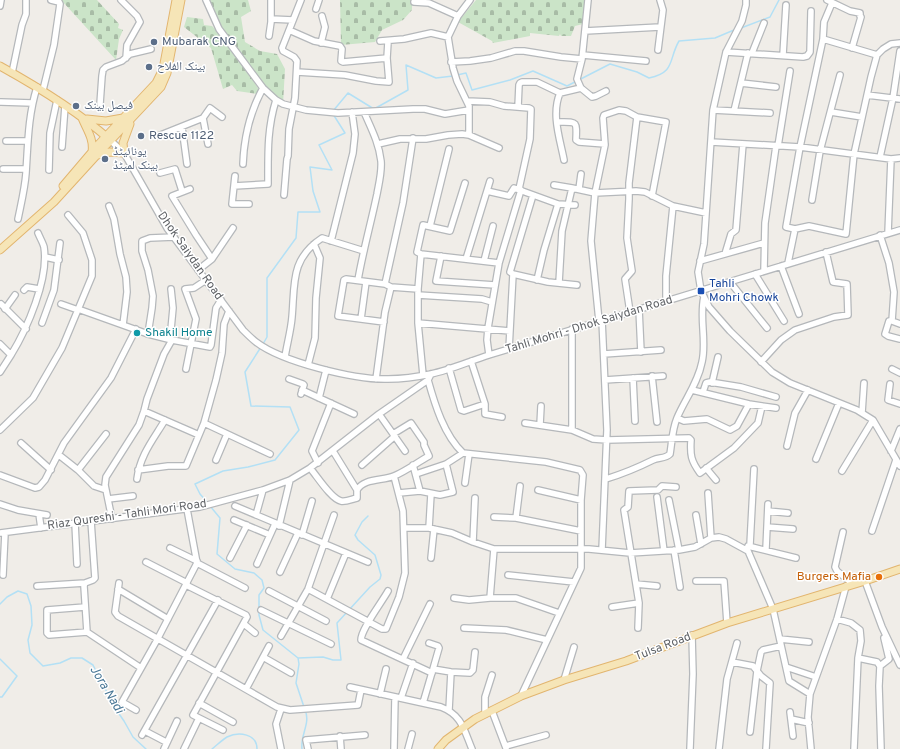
<svg xmlns="http://www.w3.org/2000/svg" width="900" height="749" viewBox="0 0 900 749" font-family="Overpass,'Noto Naskh Arabic',sans-serif">
<style>
.cemetery{fill:url(#cemetery-stones)}
.lines{fill:none;stroke-linecap:round;stroke-linejoin:round}
.stream{stroke:#b3e0f5;stroke-width:1.5}
.minor-casing{stroke:#b5b8bb;stroke-width:8}
.major-casing{stroke:#e2b56f;stroke-width:9}
.minor{stroke:#fff;stroke-width:5.5}
.major{stroke:#f6e5b7;stroke-width:7}
.service-dot{fill:#5c6f8a;stroke:#fff;stroke-width:1.5}
.transit-dot{fill:#1a4fb4;stroke:#fff;stroke-width:1.5}
.culture-dot{fill:#0f9aa8;stroke:#fff;stroke-width:1.5}
.food-dot{fill:#e8710a;stroke:#fff;stroke-width:1.5}
.labels{text-anchor:middle;dominant-baseline:central;stroke-width:3;stroke-linejoin:round;paint-order:stroke}
.service-label{font-size:12px;fill:#4e5e75;stroke:#fff;text-anchor:start}
.street-label{font-size:12px;fill:#606367;stroke:#fff}
.transit-label{font-size:12px;fill:#164399;stroke:#fff;text-anchor:start}
.culture-label{font-size:12px;fill:#0d838f;stroke:#fff;text-anchor:start}
.food-label{font-size:12px;fill:#c56008;stroke:#fff;text-anchor:end}
.water-label{font-size:13px;font-style:italic;fill:#497796;stroke:#fff}
</style>
<defs>
<pattern id="cemetery-stones" width="16" height="16" patternUnits="userSpaceOnUse"><rect width="16" height="16" fill="#cbe4c8"/><path d="M2 7V4a2 2 0 0 1 4 0v3zM10 15v-3a2 2 0 0 1 4 0v3z" fill="#a8bca6"/></pattern>
</defs>
<rect width="100%" height="100%" fill="#f0ede8"/>
<path class="cemetery" d="M62 0H97L119 24 118 28 123 30 119 39 116 60 62 1Z
M207 0H248L251 11 241 17 245 42 260 51 277 54 285 69 283 104 267 90 222 30Z
M340 0H412V10L403 20 382 30 375 42 341 45Z
M476 0H586L583 24 575 26 571 36H561L560 34 559 36 530 33V36L493 43 492 41 458 22Z
M187 17 203 19 204 25 212 26 217 31 239 57 259 90 257 94 237 91 232 85 223 89 211 48 184 27Z"/>
<g class="lines">
<path class="stream" d="M741 28 770 17 779 0
M457 75 466 73 472 90 510 80 533 71 567 86 610 64 637 72 649 78C676 72 668 60 679 41L715 38 734 30
M333 111 348 93 374 109 408 90 406 65 436 78 453 76
M263 344 267 337V278L296 238 298 212H320L313 191 310 167 332 170 319 145 345 133 333 114
M208 503 200 494 195 484 223 471 248 467 275 460 299 430 290 407 251 406 245 372 261 347
M210 506 220 518 217 554 235 569 254 573 262 580 264 588 259 595V615L263 630 298 658 299 664 296 683 304 707
M0 604 7 597 18 591 27 594 31 606 32 625 28 640 30 653 43 666 60 663 71 658H82L93 665 115 708 124 721 133 737 146 749
M298 658 323 657 333 660H341L337 623 370 587 380 579 381 575 375 555 358 540 355 535 362 522 368 516
M0 659 17 676 2 697H0
M212 749C217 745 222 740 227 737 239 731 257 734 257 749
M302 749C300 735 311 723 305 710"/>
<g class="minor-casing">
<path id="minor" d="M121 0 137 16 140 22 127 45 126 58
M206 0 219 29 228 41 263 88 276 100 283 104 306 110 338 113 413 109H425L445 114 469 110
M588 0 582 59 577 79 581 88 592 97 596 96 606 91
M746 0V5L742 21 726 52 713 110 704 244 698 272 701 291 709 307 730 331 772 372 790 383 857 410 873 420 900 466
M827 0 850 11 860 13V16L861 17 852 48
M414 2 429 3 458 16
M0 6 1 0
M316 9 319 0
M271 19 293 20
M289 30 314 41 340 46 342 49 341 61 343 62 387 58
M585 31 660 27
M269 36 271 22V0
M823 39 877 55
M380 41 404 39 431 33 448 37
M321 43 325 27 322 16
M658 50 663 10 660 0
M726 52 803 57 807 56 810 52 811 11
M752 53 764 23
M583 55 646 61
M783 55 786 5
M451 62 470 61 491 58 515 51H524L561 57 582 59
M297 72 345 75 376 81 389 82 387 58 388 42
M12 73 22 25 26 14V0
M741 83 776 87
M43 90 54 45 60 4 59 2 51 0
M867 95 900 99
M467 101 490 102 504 106 529 108 531 109 530 139 519 189
M1 102 32 103
M100 104 102 76 103 70 106 67 122 61 130 54 151 49
M518 107 519 85 520 83 522 82H537L560 93
M713 110 770 113
M734 111 748 53
M831 112 862 117
M203 118 208 144
M557 122C577 122 577 120 576 140L579 142 605 144
M182 127 187 164
M469 135V106L457 81 453 68 448 37 458 16 470 0
M158 136 203 118 210 108 222 117
M6 141H27
M111 141 124 153 167 228 243 330C247 334 252 339 256 342 282 362 355 380 388 379 401 379 417 377 431 374 450 370 470 361 489 355L900 230
M711 142 800 147 891 159 900 158
M378 144 400 139H426L448 135 462 134 469 135 499 148
M778 146 790 71
M62 147 65 106
M880 157 893 98 900 51
M564 160C560 139 551 114 560 93L581 88
M243 164C244 138 251 110 263 88
M3 169H26
M49 170 50 133 57 100
M160 173 175 169 182 191
M235 176 232 204H249
M465 183 450 231 423 225 417 252 421 254 499 263
M554 185 572 188
M234 186 268 184C268 154 267 129 276 100
M190 189 172 196 196 235 212 259
M579 189 581 174
M487 191 509 196 514 188 558 204 575 205
M284 195 287 159 288 156 289 129 295 98 297 61 294 57 283 51 282 48 301 0
M533 195 510 272 513 274 548 282 577 285
M812 200 820 151 840 75
M109 206 114 219 120 254 126 277 127 292 123 325
M18 219C21 204 25 188 26 173 28 143 28 116 37 87
M430 226 449 149
M795 229 809 226 846 234 854 154 871 77 877 55 883 49 891 44 900 43
M888 233 891 159
M880 235 889 263 894 292 892 321
M331 241 353 153 355 134 352 112
M421 254 418 289V323L423 375
M725 254 731 234 736 230 743 144
M441 256 436 281 495 285
M45 257 59 260
M466 259 490 181
M484 261 493 226
M700 261 764 243
M788 263 795 229 786 227 800 147 823 39 824 22 832 3
M781 266 799 314
M198 270 212 259 233 228
M764 271 765 223 776 146
M755 274 784 321
M358 280C363 251 371 223 377 194 379 183 382 172 381 161 379 143 371 128 364 112
M537 280 544 250 558 204
M730 282 767 328
M559 283 562 231 572 188 595 193 636 191 645 192 673 206 706 213
M385 284 403 203 413 138
M24 290 27 287 39 289
M418 295 482 299 492 302
M666 301V276L673 206
M1 304 26 329
M61 304 78 310
M5 309 15 295
M78 309 148 334 172 340 210 347 211 345 216 308 221 300
M639 309 641 352
M630 312 625 279 632 271 627 238 629 199V183L637 117
M361 319 366 282
M602 320 607 430 602 550
M599 321 591 241 595 193 605 145 603 118 604 115 619 110 626 111 637 117 666 122 652 196
M892 321H889L885 334 888 336 900 339
M892 321 900 324
M384 322 338 316 344 280 346 279 385 284 391 287 418 289
M42 323 54 290 60 243
M418 323 510 331
M572 329V430
M148 334 152 308 153 296 148 270 142 251V241L150 238 174 237
M170 340 173 308 171 289
M0 344 11 355C27 329 49 279 44 247 43 243 40 238 38 233
M509 349 513 274
M604 354 661 350
M489 355 487 340 488 328 499 263 521 190
M285 357C287 344 291 330 292 317 295 284 290 259 322 238L364 251
M471 361 485 404V414L502 417
M761 362 781 340 795 330 834 317 848 315 847 284 833 282 826 252
M308 365 315 338 316 298 320 258 314 244
M449 368 461 410 464 411 485 404
M186 369 196 319 185 289 194 288 206 280
M892 369 900 373
M0 372 11 355
M652 376 657 422
M633 378 635 421
M289 379 303 384 304 385 301 394
M376 379 385 312 391 287
M428 380C435 405 444 435 463 453L546 462 580 470 583 475 581 500V568L521 696
M605 380 663 376
M712 383 718 357
M890 384 888 400 900 404
M302 390 354 414
M692 390 749 404 776 408
M703 392 706 383 710 382 741 387 776 397
M319 398 326 370
M144 411 199 435
M862 413 864 383
M379 414 405 451
M677 418 684 421 707 419 730 430 737 426 749 404
M204 423 270 454
M525 423 572 430 593 439 607 440 689 438 691 440C690 455 691 461 700 473L734 448 758 423 762 406
M540 425 541 406
M0 430 33 398 62 348 92 276V260L83 233 68 215
M21 443 51 470
M787 446 795 413 808 390
M333 451 357 490
M891 451 900 429
M59 455 78 470 94 486 106 490
M816 459 839 403
M216 460 227 434
M318 463 312 451 331 403
M362 465 395 436
M413 465 420 491
M310 468C317 476 331 499 341 501 346 502 352 499 357 498V490C364 478 383 481 394 476 406 471 418 462 429 456L424 445V442L411 423 393 434
M706 468 716 480
M78 470 106 434
M138 470 168 466H186L204 423 216 380 222 353 224 324 229 311
M842 471 873 420
M416 474 446 464 463 453
M0 475 35 488 39 487 45 480 64 443 111 378 136 329
M137 479C140 455 153 440 165 420
M606 479C622 474 637 468 653 460 659 457 665 459 670 454 672 442 672 430 677 418 685 399 698 383 702 362 707 341 699 318 704 297
M465 483 469 454
M538 490 581 500
M399 493 420 491 440 495 453 492 446 464
M708 493 711 538
M657 497 664 551
M108 499 133 496
M669 500 679 550
M0 504 18 510 47 515
M235 506 368 562
M768 511 788 513
M39 514 41 528
M256 515 263 490
M696 515 701 544
M494 517 516 518 581 531
M516 518 520 486
M112 519 105 485 106 477 139 425 144 411 147 399 164 354 172 340
M234 520 270 535
M91 521 95 578 93 580 85 583 84 586 87 632 141 668
M75 523 77 564
M279 526 290 480
M767 527 793 529
M404 528H429L452 533 473 542 494 549H589L630 553 679 550 695 547 711 538 719 537 726 539 748 551 773 609 789 681 810 694
M429 528 431 494
M872 531 896 460
M843 532 835 567 837 571 853 584
M0 533 200 507 263 490 290 480 310 468 379 414 428 380 431 374
M302 535 312 501
M473 542 475 498
M750 545 754 469
M748 546 796 558
M170 548 197 561
M766 549 768 504
M674 550 680 587
M230 558 247 525
M431 558 434 529
M146 562 187 583
M197 563 245 588
M257 564 275 524
M280 572 298 533
M3 575 5 533
M508 575 574 582
M696 581H724L727 623
M865 581 882 627 900 665
M119 583 115 612 118 616 277 707 290 710 358 705 361 690
M636 584 657 586
M186 585 246 615 247 617 193 715 223 730
M37 586 85 583
M118 589 168 619
M308 589 382 629H386L399 597 405 573 403 511 394 476
M269 591 326 621
M388 591C382 602 361 629 361 640L432 673
M454 598 469 600 490 598H516L559 613
M490 598 494 549
M327 599 346 553
M85 607 47 610V633L49 635 87 632
M612 607 639 603
M261 610 331 644
M837 619 851 623 860 630 861 641 858 658 854 749
M244 624 255 633
M464 628 506 630 547 640
M638 628 639 603 624 510 628 507 629 491 658 490 662 486 676 487
M281 636 308 589 334 515
M780 639 809 642
M429 643 438 646 439 648 433 669
M263 657 291 673
M858 658 877 662 880 666 879 686 881 749
M403 659 430 604
M732 662 753 666 761 676 770 683 766 749
M880 666 889 659 884 638
M786 667 816 677
M564 680 574 647
M350 687 441 707C462 715 464 730 472 749
M246 689 269 646
M380 694 386 669
M401 698 413 663
M199 703 233 722
M423 703 433 669 451 672 470 673 473 670 475 652
M136 710 122 702 157 640 197 563 187 509
M449 710 451 672
M492 711 506 748
M790 712 793 736
M485 714V697L492 675
M791 719 809 723
M145 731 166 742
M750 732 757 671 761 652 763 650 781 646
M142 735 218 600
M340 736 341 749
M506 746 546 735
M164 749 177 721
M184 749 199 718
M281 749 276 724 281 709
M308 749 306 740 365 735
M394 749 395 697
M408 749 412 734
M690 749 693 674 692 635
M719 749 727 679 737 643
M811 749 808 717 810 694 837 619 846 586"/>
</g>
<g class="major-casing">
<path id="major" d="M0 66C38 87 76 110 109 139
M82 118C87 130 94 139 92 152
M87 119 106 121 123 118
M98 155 110 152 124 153 123 143 130 124
M63 186 97 146 156 83 163 69 176 0
M0 250 54 202 96 156 161 87 167 73 181 0
M438 749 446 740 475 719 521 696 564 680 626 661 727 623 865 581 900 569"/>
</g>
<use href="#minor" class="minor"/>
<use href="#major" class="major"/>
</g>
<g class="service-dot">
<circle cx="154" cy="42" r="4"/>
<circle cx="149" cy="67" r="4"/>
<circle cx="76" cy="106" r="4"/>
<circle cx="141" cy="136" r="4"/>
<circle cx="105" cy="159" r="4"/>
</g>
<rect class="transit-dot" x="697" y="287" width="8" height="8" rx="2"/>
<circle class="culture-dot" cx="137" cy="333" r="4"/>
<circle class="food-dot" cx="879" cy="577" r="4"/>
<g class="labels">
<g class="service-label">
<text x="162" y="42">Mubarak CNG</text>
<text x="157" y="67">بینک الفلاح</text>
<text x="84" y="106">فیصل بینک</text>
<text x="149" y="136">Rescue 1122</text>
<text x="113" y="152">یونائیٹڈ<tspan x="113" dy="14">بینک لمیٹڈ</tspan></text>
</g>
<g class="street-label">
<text transform="translate(190 256) rotate(55)">Dhok Saiydan Road</text>
<text transform="translate(589 325) rotate(-17)">Tahli Mohri - Dhok Saiydan Road</text>
<text transform="translate(127 515) rotate(-8)">Riaz Qureshi - Tahli Mori Road</text>
<text transform="translate(663 647) rotate(-21)">Tulsa Road</text>
</g>
<g class="transit-label">
<text x="709" y="284">Tahli<tspan x="709" dy="14">Mohri Chowk</tspan></text>
</g>
<g class="culture-label">
<text x="145" y="333">Shakil Home</text>
</g>
<g class="food-label">
<text x="871" y="577">Burgers Mafia</text>
</g>
<g class="water-label">
<text transform="translate(106 690) rotate(59)">Jora Nadi</text>
</g>
</g>
</svg>
